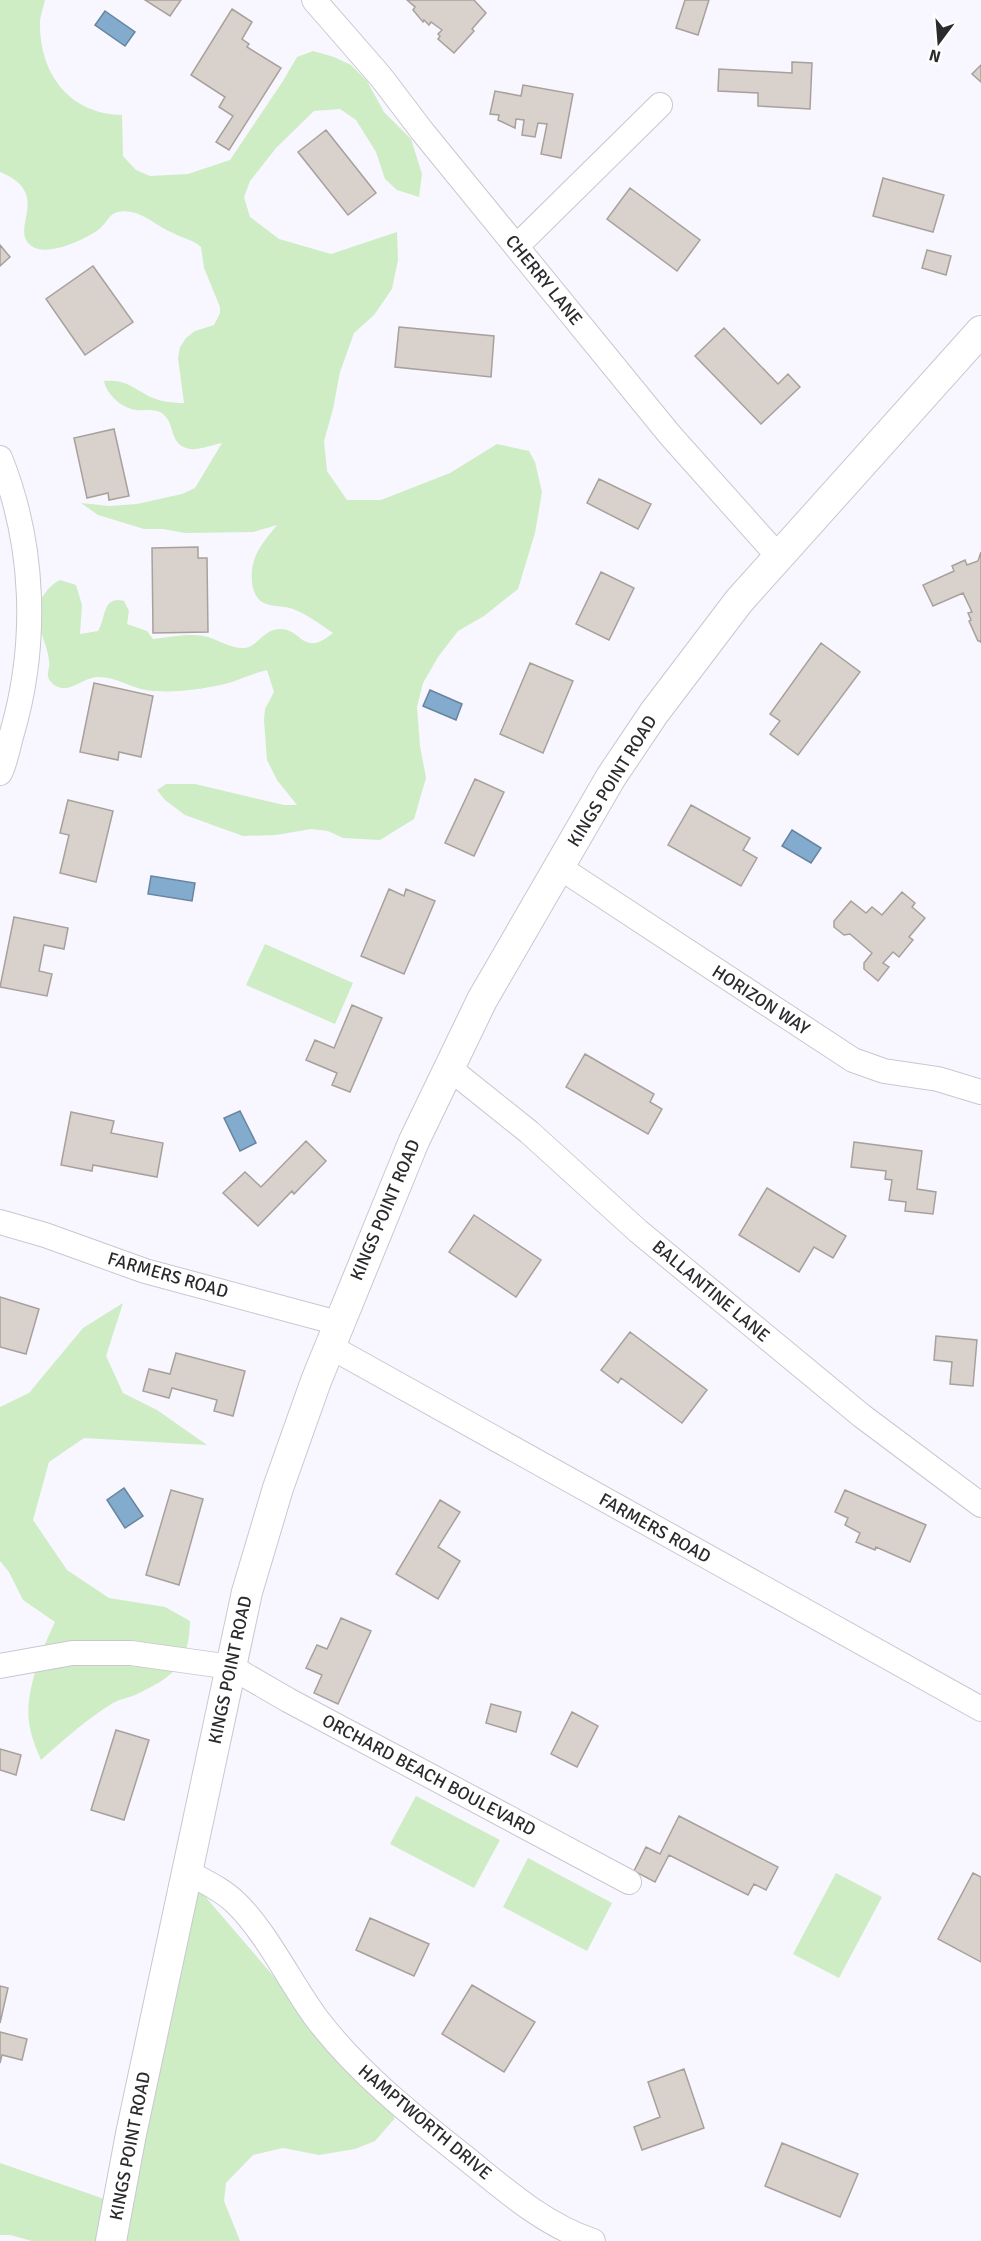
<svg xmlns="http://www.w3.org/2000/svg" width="981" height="2241" viewBox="0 0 981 2241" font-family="Signika,sans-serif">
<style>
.green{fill:#ceedc4}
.water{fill:#82abce;stroke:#68849e;stroke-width:1.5}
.building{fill:#d9d1cb;stroke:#a8a19b;stroke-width:1.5}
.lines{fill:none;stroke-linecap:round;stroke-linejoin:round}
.minor-casing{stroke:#c9c7d0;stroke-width:26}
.major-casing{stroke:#c9c7d0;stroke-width:32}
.minor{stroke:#fff;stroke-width:24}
.major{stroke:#fff;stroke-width:30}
.labels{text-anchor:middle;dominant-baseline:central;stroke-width:6;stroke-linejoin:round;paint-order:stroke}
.street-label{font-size:18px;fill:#2b2a2d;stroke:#fff}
</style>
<rect width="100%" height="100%" fill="#f8f6ff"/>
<path class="green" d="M0 0H45C43 9 39 19 40 27 41 76 71 114 122 115L123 156 136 170 150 176 188 174 230 160 283 81 297 57 313 51 334 57 351 65 367 81 384 112 411 139 422 174 419 197 397 190 385 179 376 152 356 120 340 109 314 111 276 148 250 181 244 197 250 217 279 239 331 254 397 232 398 260 392 289 374 315 354 333 340 372 333 409 324 441 327 471 347 500H381L450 473 497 444 529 451 535 462 542 492 535 533 518 589 484 616 458 631 438 657 423 683 417 707 420 746 426 778 414 819 380 840 343 838 328 831 311 829 276 835 243 836 185 815 165 800 157 790 166 784H195L284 805H297L277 780 267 760 264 720 265 709 274 692 267 670C255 673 244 678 232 682 207 689 171 694 146 690 129 687 115 676 97 677 81 678 66 698 51 682 44 674 51 669 49 661 48 649 42 637 39 625 34 607 44 588 60 580L76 585 82 605 80 634 98 631C106 619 102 595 124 601L129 611 127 624 147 631 153 639C169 637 188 633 204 636 217 639 231 649 244 648 258 647 263 629 280 629 302 629 303 658 333 633 321 625 307 614 293 609 282 605 272 608 262 602 249 594 250 568 256 555 261 544 270 534 277 525L253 532 185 533 163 529H144L98 515 81 503 109 506 137 504 182 494 195 488 222 443C212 445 199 450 190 449 168 445 176 424 163 414 155 408 146 411 136 410 122 408 107 395 104 381 125 380 128 385 145 394 156 401 171 403 184 403L178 358 180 347 186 338 195 331 214 325 220 313V307L204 268 201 247C190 238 184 239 173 233 156 226 138 207 118 212 108 214 106 225 98 230 84 240 49 256 33 247 6 231 55 194 0 172Z
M265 944 353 983 335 1024 246 985Z
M123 1303 106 1356 123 1393 157 1410 207 1445 84 1438 49 1462 33 1520 67 1570 109 1598 165 1607 190 1621C189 1666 173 1677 135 1695 128 1698 120 1699 113 1703 87 1719 63 1740 41 1760 37 1750 32 1739 30 1728 23 1696 41 1651 55 1622L23 1600 9 1572 0 1561V1407L29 1393 83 1328Z
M416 1796 500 1840 474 1888 390 1844Z
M528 1858 612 1903 587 1951 503 1907Z
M836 1873 882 1897 839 1978 793 1954Z
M197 1887 395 2118 375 2141 355 2149 319 2155 283 2148 253 2155 226 2183 224 2201 240 2241H119Z
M0 2163 116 2203 109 2241H32L10 2235H0Z"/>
<path class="water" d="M105 11 135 32 125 46 95 25Z
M430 690 462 704 456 720 423 706Z
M792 830 821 848 811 863 782 846Z
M151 876 195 883 192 901 148 894Z
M240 1111 256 1143 240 1151 224 1118Z
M124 1488 143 1516 125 1528 107 1500Z"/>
<path class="building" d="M145 0H181L170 16Z
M407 0H474L486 13 472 29 474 31 454 53 438 39 440 36 438 34 442 30 431 22 429 25 424 20 423 22 413 10 415 7Z
M685 0H709L698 35 676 28Z
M232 9 252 22 242 39 249 44 247 47 281 68 229 150 216 142 233 116 219 107 225 97 191 75Z
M792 62 812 63 810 109 758 106V93L718 91 719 69 792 73Z
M981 65V82L972 74Z
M523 85 573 94 561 158 541 154 547 124 538 123 535 137 522 135 524 120 516 119 515 128 498 120 499 115 490 114 495 91 521 96Z
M326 130 376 193 348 215 298 152Z
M883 178 944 195 933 232 873 216Z
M630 188 700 240 677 271 607 219Z
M0 245 10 257 0 266Z
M927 250 951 256 946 275 922 268Z
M93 266 133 322 85 355 46 299Z
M399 327 494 336 491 377 395 367Z
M724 328 778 384 788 374 800 387 761 424 695 356Z
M114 429 129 496 109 500 108 493 87 498 74 438Z
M599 479 651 504 638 529 587 503Z
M198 547V558H207L208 632 153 633 152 548Z
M981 552V643L980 641H978L969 621 971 620 968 613 972 612 963 593 933 606 923 585 954 571 952 566 965 560 967 565 978 561Z
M601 572 634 588 609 640 576 624Z
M821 643 860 672 798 755 770 734 780 721 770 714Z
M530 663 573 681 543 753 500 734Z
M94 683 153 696 141 757 119 752 118 760 80 752Z
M475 779 504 792 474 856 445 843Z
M68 800 113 811 96 882 60 873 69 835 60 833Z
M691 805 750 838 743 850 757 858 741 886 668 845Z
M389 889 404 896 406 889 435 901 404 974 361 956Z
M902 892 915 903 912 907 925 918 909 937 913 940 899 957 893 952 883 963 889 967 878 981 864 969V963L872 953 850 934 844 935 834 927V921L851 901 866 913 872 907 882 915Z
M14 917 68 928 64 949 44 945 39 971 52 974 47 996 0 987Z
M352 1005 382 1018 350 1092 332 1085 337 1073 306 1060 315 1040 334 1048Z
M585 1054 654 1094 650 1102 662 1109 648 1134 566 1087Z
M71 1112 114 1121 111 1133 163 1143 157 1177 93 1165 92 1171 61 1165Z
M306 1141 326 1161 294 1194 292 1191 258 1226 223 1193 245 1172 261 1187Z
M854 1142 922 1151 917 1189 936 1192 933 1214 905 1211 906 1202 889 1200 892 1180 885 1179 886 1171 851 1167Z
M767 1188 846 1236 833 1258 814 1247 799 1272 739 1235Z
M474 1215 541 1260 516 1297 449 1252Z
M0 1297 39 1309 26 1354 0 1347Z
M630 1332 707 1390 682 1423 621 1378 618 1383 601 1370Z
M936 1336 977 1340 973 1386 950 1384 952 1362 934 1360Z
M176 1353 245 1371 233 1416 214 1411 217 1400 172 1388 169 1398 143 1391 149 1369 170 1374Z
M171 1490 203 1499 179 1585 146 1575Z
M845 1490 926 1525 910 1562 876 1547 875 1550 856 1542 860 1533 845 1525 848 1518 835 1512Z
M440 1500 460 1512 438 1547 460 1561 438 1599 396 1574Z
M341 1618 371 1631 338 1704 314 1693 322 1675 306 1668 317 1645 327 1649Z
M491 1704 521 1712 516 1732 486 1723Z
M572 1712 598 1726 577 1767 551 1754Z
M116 1730 149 1740 124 1820 91 1810Z
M0 1749 21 1755 16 1775 0 1770Z
M679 1816 778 1867 766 1890 754 1884 748 1895 669 1855 655 1882 634 1871 646 1847 660 1854Z
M973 1873 981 1877V1962L938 1939Z
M370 1918 429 1944 414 1976 356 1950Z
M472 1985 535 2022 504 2072 442 2034Z
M0 1986 8 1988 0 2023Z
M0 2032 27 2039 22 2060 2 2055 0 2063Z
M684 2069 704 2128 642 2150 634 2127 660 2117 648 2082Z
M782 2143 858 2174 840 2217 765 2186Z"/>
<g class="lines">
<g class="minor-casing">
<path id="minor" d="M314 0 381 77 422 131 670 435 779 557
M517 246 660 105
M0 458C35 545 38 644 12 733 8 746 6 761 0 773
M559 867 853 1060 884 1071 938 1079 981 1092
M449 1068 529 1132 638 1231 862 1416 981 1505
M0 1222 45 1235 145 1271 338 1323
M329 1346 981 1709
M0 1666 72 1653H131L231 1667 288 1700 629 1882
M186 1871C203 1881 222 1889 236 1903 267 1933 291 1984 317 2019 359 2074 414 2117 467 2159 506 2191 545 2225 593 2241"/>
</g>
<g class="major-casing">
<path id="major" d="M111 2241 131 2134 247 1592 278 1488 316 1381 414 1141 482 1000 611 777 654 713 739 601 981 331"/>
</g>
<use href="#minor" class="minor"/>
<use href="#major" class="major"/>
</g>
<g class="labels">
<g class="street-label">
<text transform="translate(544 280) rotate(51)">CHERRY LANE</text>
<text transform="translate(612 781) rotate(-58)">KINGS POINT ROAD</text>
<text transform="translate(761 1000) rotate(33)">HORIZON WAY</text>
<text transform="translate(385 1210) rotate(-67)">KINGS POINT ROAD</text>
<text transform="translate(168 1275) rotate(16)">FARMERS ROAD</text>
<text transform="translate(711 1291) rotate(40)">BALLANTINE LANE</text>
<text transform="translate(655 1528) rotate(29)">FARMERS ROAD</text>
<text transform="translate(230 1670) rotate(-78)">KINGS POINT ROAD</text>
<text transform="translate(429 1775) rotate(28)">ORCHARD BEACH BOULEVARD</text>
<text transform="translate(425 2122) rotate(40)">HAMPTWORTH DRIVE</text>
<text transform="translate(130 2146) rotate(-79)">KINGS POINT ROAD</text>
</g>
</g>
<g transform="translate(939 42) rotate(196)" stroke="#ffffff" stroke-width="4.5" paint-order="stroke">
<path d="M0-4.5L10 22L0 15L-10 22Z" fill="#2b2a2d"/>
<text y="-9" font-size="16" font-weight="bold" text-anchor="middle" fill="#2b2a2d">N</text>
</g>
</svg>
